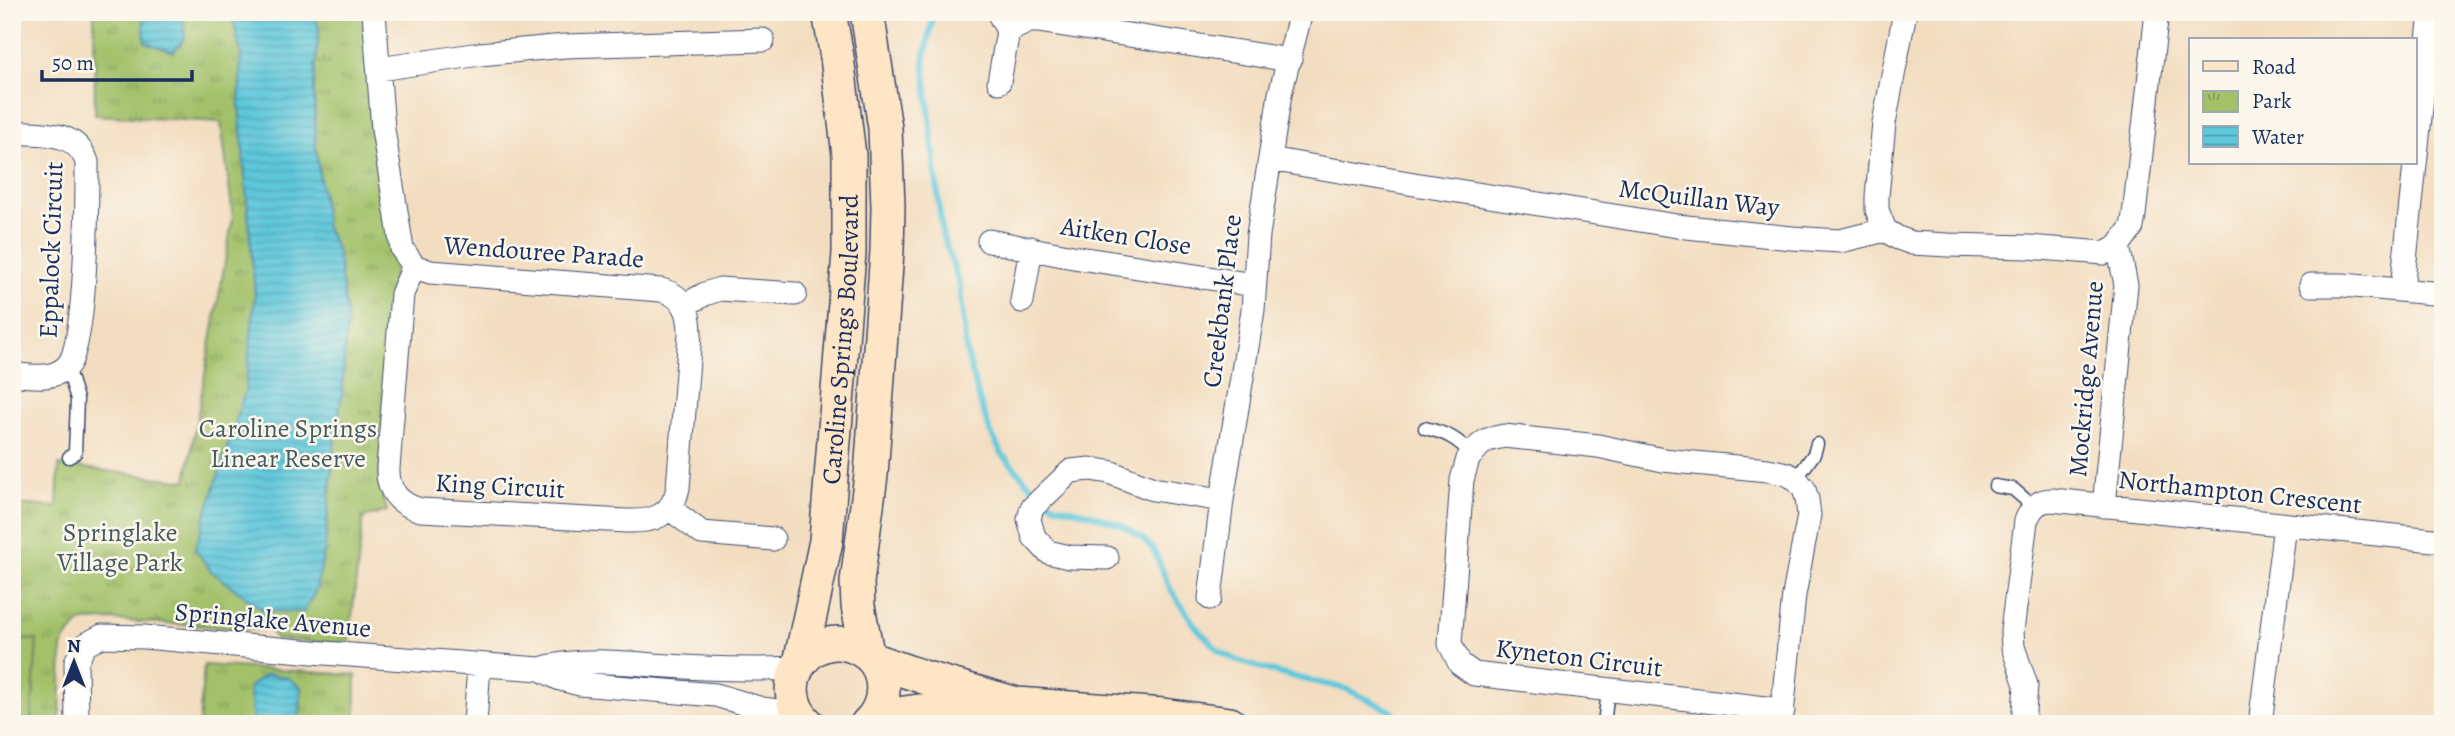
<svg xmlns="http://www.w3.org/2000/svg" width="2455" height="736" viewBox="0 0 2455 736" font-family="Alegreya,serif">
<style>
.park{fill:url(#park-tufts);stroke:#5e7864;stroke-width:2}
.pitch{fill:#a2c169;stroke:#5e7864;stroke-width:2}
.water{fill:url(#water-rules);stroke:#3d7c9c;stroke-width:2}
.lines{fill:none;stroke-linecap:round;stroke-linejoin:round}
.stream{stroke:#5fc8db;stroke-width:6}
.lane-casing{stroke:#3b496d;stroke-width:15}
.street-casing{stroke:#3b496d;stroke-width:25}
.secondary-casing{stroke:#3b496d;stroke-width:36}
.lane{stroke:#fff;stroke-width:12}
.street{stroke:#fff;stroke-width:23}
.secondary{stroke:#fee5c5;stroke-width:33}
.labels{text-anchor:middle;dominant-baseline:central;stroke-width:5;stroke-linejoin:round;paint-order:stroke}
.street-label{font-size:26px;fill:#1b2f5e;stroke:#fbf7ec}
.park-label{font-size:26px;fill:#445b61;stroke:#fbf7ec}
</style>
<defs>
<pattern id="park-tufts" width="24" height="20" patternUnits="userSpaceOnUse" patternTransform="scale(1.75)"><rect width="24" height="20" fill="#a2c169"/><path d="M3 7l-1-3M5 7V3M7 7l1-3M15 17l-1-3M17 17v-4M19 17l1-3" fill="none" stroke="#839d5a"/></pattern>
<pattern id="water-rules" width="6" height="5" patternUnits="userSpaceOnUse" patternTransform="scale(1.75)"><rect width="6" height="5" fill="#5fc8db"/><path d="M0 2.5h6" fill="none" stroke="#4ea3b5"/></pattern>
</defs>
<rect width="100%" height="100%" fill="#fbf7ec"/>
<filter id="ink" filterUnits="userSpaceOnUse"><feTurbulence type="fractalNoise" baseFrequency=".0143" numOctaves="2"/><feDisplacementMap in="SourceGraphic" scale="14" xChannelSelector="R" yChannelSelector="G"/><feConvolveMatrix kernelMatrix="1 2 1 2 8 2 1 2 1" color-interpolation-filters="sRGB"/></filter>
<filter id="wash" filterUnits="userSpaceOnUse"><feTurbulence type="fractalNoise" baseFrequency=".00686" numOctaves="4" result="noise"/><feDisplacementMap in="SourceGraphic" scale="28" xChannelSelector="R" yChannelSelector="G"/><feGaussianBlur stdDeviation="1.57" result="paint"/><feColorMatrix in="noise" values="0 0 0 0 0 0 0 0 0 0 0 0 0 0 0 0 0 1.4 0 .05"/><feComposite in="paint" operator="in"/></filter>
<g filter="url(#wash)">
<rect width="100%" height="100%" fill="#f3ddc0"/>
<path class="park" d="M94 12H365L371 129 395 261 379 484 387 511 363 518 349 644 276 639 259 612 263 630 110 620 82 621 65 639 62 648 60 724H12V504L57 507 59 465 186 481 233 217 221 122 95 115Z
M204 665 356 675V724H199Z"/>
<path class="pitch" d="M12 639 37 640 31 724H12Z"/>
<path class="water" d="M143 12H182L185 38 173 52 145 42Z
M232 12H314L319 28 314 89 316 148 326 228 337 250 347 317 342 395 335 437 325 548 316 590 304 612 264 611 211 571 195 549 245 391 255 295 239 104 241 55Z
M267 674 287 677 301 687 300 714 295 724H251L253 718 249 687Z"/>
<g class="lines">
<path class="stream" d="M934 12 924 61 942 233 960 286 966 350 979 399 990 431 1002 454 1028 483 1054 505 1091 514 1121 525 1141 537 1153 549 1171 590 1196 627 1219 651 1238 661 1281 674 1347 689 1391 711 1411 724"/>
</g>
</g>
<g filter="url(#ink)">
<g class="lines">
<g class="lane-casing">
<path id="lane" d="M67 367 77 399 75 453 69 457
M1425 428C1446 433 1457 438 1471 454
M1796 479 1814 454 1817 444
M1995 486 2013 489 2034 507
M1604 724 1608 691"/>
</g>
<g class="street-casing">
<path id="street" d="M374 12 383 129 402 249 414 266 430 272 661 290C684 296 690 311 690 334L678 488C672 517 652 522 626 521L421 510C399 505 387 490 388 468L402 294 414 266
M998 12 1008 31 999 82
M1008 31 1029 21H1038L1290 60
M379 69 480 54 565 46 763 40
M12 132C42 135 75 129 87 162 87 197 87 343 68 365 55 381 30 376 12 374
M1270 159 1420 185 1677 226 1792 238 1840 241 1885 230 1898 238 1912 243 1948 245 2028 247 2104 253 2118 246
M1885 230 1877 210V196L1884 123 1905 12
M989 241 1073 257 1254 285
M2311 285H2343L2443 294
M2402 289 2431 12
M1022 301 1031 248
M685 305 705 294 720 289 795 294
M2104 506 2126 285 2118 246 2132 227 2134 215 2157 12
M670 509 702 533 773 539
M1107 558 1069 557 1048 552 1034 537 1029 519 1032 508 1071 471 1090 469 1109 472 1153 489 1222 500
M1210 598 1222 500 1253 310 1258 235 1280 94 1301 12
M540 669 560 679 579 684 716 695 762 709 799 714
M77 724 76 662 85 645 102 636 144 637 324 653 540 669C581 657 626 663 668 666 711 669 753 670 797 668
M475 724 479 665
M1781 724 1794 595 1809 515 1807 499 1804 489 1796 479 1787 474 1768 470 1663 460 1598 446 1504 436 1487 440 1479 446 1468 459 1462 480 1450 644 1460 664 1474 674 1783 710
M2023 724 2026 685 2013 647 2012 631 2026 521C2031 508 2038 500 2052 500L2443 541
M2260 724 2285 525"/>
</g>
<g class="secondary-casing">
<g id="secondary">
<path d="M867 653 858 606 857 582 871 475 887 251 888 207 885 128 867 12"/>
<path d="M874 660 923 677 1017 704 1163 715 1230 724"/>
<path id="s1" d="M800 663 826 541 849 253V155L837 57 829 12"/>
<path d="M875 717 919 711 994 707"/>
<path d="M808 724C767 685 813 622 861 650 872 656 880 667 882 680 885 697 880 712 867 724"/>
</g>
</g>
<use href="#lane" class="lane"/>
<use href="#street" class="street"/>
<use href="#secondary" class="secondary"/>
</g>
</g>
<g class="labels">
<g class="street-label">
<text transform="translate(1699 198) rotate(7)">McQuillan Way</text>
<text transform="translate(1126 236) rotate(9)">Aitken Close</text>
<text transform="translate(51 250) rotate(-88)">Eppalock Circuit</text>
<text transform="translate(544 252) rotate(4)">Wendouree Parade</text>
<text transform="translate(1222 301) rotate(-83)">Creekbank Place</text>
<text stroke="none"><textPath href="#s1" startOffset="327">Caroline Springs Boulevard</textPath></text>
<text transform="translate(2086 379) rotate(-85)">Mockridge Avenue</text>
<text transform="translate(500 486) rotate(3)">King Circuit</text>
<text transform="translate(2240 492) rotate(6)">Northampton Crescent</text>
<text transform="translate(273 620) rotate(5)">Springlake Avenue</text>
<text transform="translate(1579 658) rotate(7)">Kyneton Circuit</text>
</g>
<g class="park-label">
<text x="288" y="428">Caroline Springs<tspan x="288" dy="30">Linear Reserve</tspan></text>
<text x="120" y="532">Springlake<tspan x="120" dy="30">Village Park</tspan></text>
</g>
</g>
<rect width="2455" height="736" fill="none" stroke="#fbf7ec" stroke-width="42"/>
<rect x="2189" y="38" width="228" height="126" fill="#fbf7ec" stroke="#a1a7b3" stroke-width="2"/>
<rect x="2203" y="61" width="35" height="10" fill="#fee5c5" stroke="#a1a7b3" stroke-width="2"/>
<text x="2252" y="74" font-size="21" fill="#1b2f5e">Road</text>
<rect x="2203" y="91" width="35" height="21" fill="url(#park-tufts)" stroke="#a1a7b3" stroke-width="2"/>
<text x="2252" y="108" font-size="21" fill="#1b2f5e">Park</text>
<rect x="2203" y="126" width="35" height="21" fill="url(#water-rules)" stroke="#a1a7b3" stroke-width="2"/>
<text x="2252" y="144" font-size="21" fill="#1b2f5e">Water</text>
<g transform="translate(74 662)" stroke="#fbf7ec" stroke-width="5" paint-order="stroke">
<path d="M0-5L12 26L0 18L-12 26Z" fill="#1b2f5e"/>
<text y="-10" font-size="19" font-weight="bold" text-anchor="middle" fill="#1b2f5e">N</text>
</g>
<path d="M42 70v10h150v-10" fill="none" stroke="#1b2f5e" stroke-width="3.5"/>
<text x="52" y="70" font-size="21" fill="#1b2f5e" stroke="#fbf7ec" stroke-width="5" paint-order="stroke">50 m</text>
</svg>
